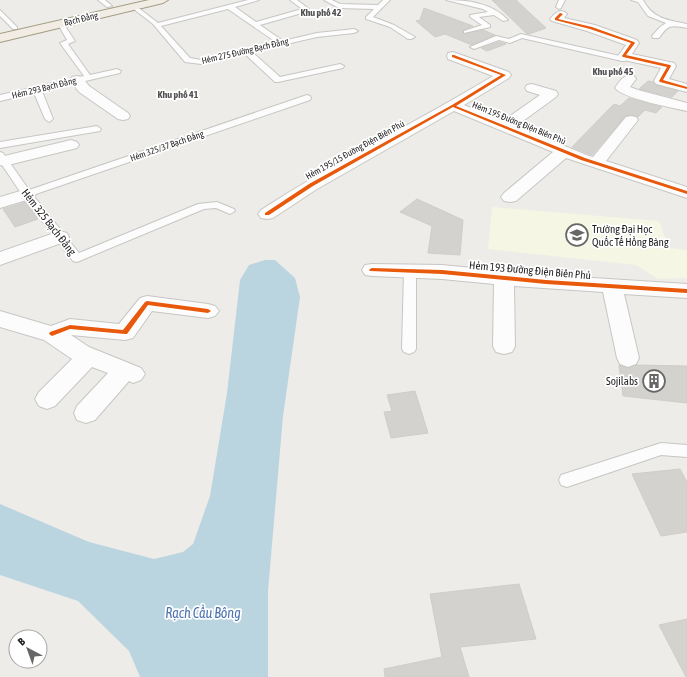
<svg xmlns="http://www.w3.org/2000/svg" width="687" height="677" viewBox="0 0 687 677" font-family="'Asap Condensed',sans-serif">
	<rect width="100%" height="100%" fill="#edece8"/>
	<!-- education -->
	<path fill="#f5f6e3" d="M492,207L659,221L669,248L687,250V278L658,279L636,265L488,249Z"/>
	<!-- water -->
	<path fill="#bbd5e0" d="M265,260H275L295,278L300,297L283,416L268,591V677H140L129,651L78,601L0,575V504L89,542L154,559L183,552L193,544L210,496L227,393L240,280L249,265Z"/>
	<!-- building -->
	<g fill="#d4d2ce" stroke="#d0cdc9">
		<path d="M492,0H516L546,28L529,34H527Z"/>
		<path d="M424,8L473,26L463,30V34L483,30L495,35L472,45L445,34L435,37L416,21L420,20Z"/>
		<path d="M499,42L506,44L487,51L481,48Z"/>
		<path d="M648,81L653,82L656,85L678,91L672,97L639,89Z"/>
		<path d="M629,98L662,107L656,113L645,110L638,117L631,115L625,116L592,155L572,147L614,104L620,106Z"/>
		<path d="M417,199L463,220L460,255L428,253L432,226L400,212Z"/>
		<path d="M26,202L38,219L15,227L3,209Z"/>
		<path d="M619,365L627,368L636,365L687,366V403L623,396Z"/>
		<path d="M415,391L428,433L391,438L384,412L392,411L387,395Z"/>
		<path d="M680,469L687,482V532L661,536L632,474Z"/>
		<path d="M519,584L536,639L460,647L469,677H385L384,669L442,657L430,594Z"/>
		<path d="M687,619V677H686L659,625Z"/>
	</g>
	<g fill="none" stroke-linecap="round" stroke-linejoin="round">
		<!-- lane casing -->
		<g stroke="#c6c6c4" stroke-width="2">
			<g id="lane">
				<path d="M98,0H105L112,6L107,7Z"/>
				<path d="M248,0H259L235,7L256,22L302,9L290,0H297L309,9V11L260,25L283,41L317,33L354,29L358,31L354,33L317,37L252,52L280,77L340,64L344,66L343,68L278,82H275L245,54L201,64L185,62L153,24L131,7L136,6L158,23ZM228,9L276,42L201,60L190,58L161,26Z"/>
				<path d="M324,0H332L340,4L378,5L383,0H390L373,17L394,25L415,37L411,39H408L390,27L366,19V17L374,9L339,8Z"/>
				<path d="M446,0C468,0 492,3 508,20L503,21L494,15L479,17L490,25V27L464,33V31L482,25L470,17V15L488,12L483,9Z"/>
				<path d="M559,0H565L561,8L559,9L556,7Z"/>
				<path d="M631,0H643C653,19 668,20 687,24V28C672,25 668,24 659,38H653L652,36L660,27L666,23L648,16L638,2Z"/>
				<path d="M0,10L17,27V29H13L0,16Z"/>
				<path d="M61,22L63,23L75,41L68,44L90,75L117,69L121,71L120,73L42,91L53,119L49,122L45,119L34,93L0,101V95L84,76L60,43L67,40L58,24Z"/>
				<path d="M521,34L620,56L624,54L628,56L625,61H622L522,38L510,43L499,40L474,49L470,47L496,36L509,39Z"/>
				<path d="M307,95L310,96L311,98L310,100L33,195L79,253L198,204L217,202L234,209L235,211L230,214L216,208L204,209L77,262L73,261L23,196L0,162V152L3,153L29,190Z"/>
				<path d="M97,126L101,129L100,131L0,148V142Z"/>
				<path d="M410,267L414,268L416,271V349L414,352L409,354L404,352L402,349L404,271L406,268Z"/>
				<path d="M661,443L687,445V457L661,455L567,487L561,485L559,480L561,475Z"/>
			</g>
		</g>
		<!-- street casing -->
		<g stroke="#c6c6c4" stroke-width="2">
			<g id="street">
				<path d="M561,11L565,12L567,14L564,18L595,25L637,40L639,43L632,54L674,63L676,66L669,79L687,84V92L656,84L654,81L661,68L619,59L618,56L626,45L587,31L552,21L550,19C553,15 556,12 561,11Z"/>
				<path d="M453,52L509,72L511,75L509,78L464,105L503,121L540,95L527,91L525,88L527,85L532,84L556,91L558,94L556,97L516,126L589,156L593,157L626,117L631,116L636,117L638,120L606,161L687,187V198L566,158L516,201L510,202L504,201L501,197L504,193L553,152L454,111L317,189L273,218L267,219L261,218L258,214L261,210C336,161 417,122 493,76L448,59L447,56L448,53Z"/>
				<path d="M629,75L634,76L636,79L630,87L638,90L687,103V111C673,108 622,98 615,88C619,82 622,77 629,75Z"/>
				<path d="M77,76L82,77L89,86L128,113L130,116L128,119L123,120L118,119L79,92L70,80L72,77Z"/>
				<path d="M71,140L77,142L79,145L77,148L4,166L0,165V157Z"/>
				<path d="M27,189L33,190L36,194L33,198L0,208V197Z"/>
				<path d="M60,231L67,233L69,237L67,241L0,265V252Z"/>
				<path d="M372,264L442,265L546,275L687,284V298L624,294L639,358L636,364L628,367L620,364L617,358L603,292L514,286L515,346L512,352L504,354L496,352L493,346L494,284L442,279L372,276L365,275L362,270L365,265Z"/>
				<path d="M147,296L208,304L215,306L219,311L215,316L208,318L152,311L133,338L125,340L71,335L89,347L141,368L145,374L141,380L133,383L129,381L95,420L86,423L77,420L74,413L77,406L108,373L92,367L55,406L47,409L39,406L35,399L39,392L72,359L44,340L0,327V311L51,326L70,319L119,324L140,298Z"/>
			</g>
		</g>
		<!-- primary casing -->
		<g stroke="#a49c84" stroke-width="2">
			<path id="primary" d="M149,0H168L163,3L0,42V34Z"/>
		</g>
		<!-- lane -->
		<use href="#lane" fill="#fcfcfc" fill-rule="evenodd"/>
		<!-- street -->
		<use href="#street" fill="#fcfcfc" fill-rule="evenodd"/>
		<!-- primary -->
		<use href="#primary" fill="#f1ede5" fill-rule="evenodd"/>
		<!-- cycleway casing -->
		<g stroke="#fff" stroke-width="2">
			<g id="cycleway">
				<path d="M560,13L563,14L558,19L592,27L634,42L635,43L626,55L670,65L671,66L663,80L687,87V89L660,82L659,81L667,67L623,57L622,56L631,43L590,29L555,20V18Z"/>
				<path d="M452,55H454L506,75L456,106L585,158L687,191V194L581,160L453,107L313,186L269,215H265V213L309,184L452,105L501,75L452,57Z"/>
				<path d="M372,268L442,270L546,280L687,289V293L546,284L442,274L370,271L369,270L370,269Z"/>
				<path d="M147,301L208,309L211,311L208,313L148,305L127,334H125L70,329L52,336L49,334L50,332L70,325L123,330L145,302Z"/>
			</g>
		</g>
		<!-- cycleway -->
		<use href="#cycleway" fill="#e8590c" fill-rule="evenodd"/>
	</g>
	<!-- icons -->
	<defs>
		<g id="university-ring" transform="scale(1.15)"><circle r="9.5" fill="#fff" stroke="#676765" stroke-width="1.5"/><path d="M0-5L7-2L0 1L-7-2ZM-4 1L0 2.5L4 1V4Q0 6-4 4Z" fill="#676765"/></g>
		<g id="building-ring" transform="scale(1.15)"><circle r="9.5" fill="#fff" stroke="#676765" stroke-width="1.5"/><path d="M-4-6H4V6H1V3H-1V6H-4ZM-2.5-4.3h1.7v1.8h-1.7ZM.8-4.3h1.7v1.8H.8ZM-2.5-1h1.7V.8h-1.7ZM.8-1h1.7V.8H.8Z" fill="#676765"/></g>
	</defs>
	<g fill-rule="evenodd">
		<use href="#university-ring" x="577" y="235"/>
		<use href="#building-ring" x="654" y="381"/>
	</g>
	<g text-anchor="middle" stroke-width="3.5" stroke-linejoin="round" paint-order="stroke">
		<!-- far-street labels -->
		<g font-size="9" fill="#1f1f1f" stroke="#fff">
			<text transform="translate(81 19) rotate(-13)" y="3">Bạch Đằng</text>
			<text transform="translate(245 51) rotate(-13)" y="3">Hẻm 275 Đường Bạch Đằng</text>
			<text transform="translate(44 88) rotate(-14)" y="3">Hẻm 293 Bạch Đằng</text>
			<text transform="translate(519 123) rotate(22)" y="3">Hẻm 195 Đường Điện Biên Phủ</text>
			<text transform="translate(167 146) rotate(-19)" y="3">Hẻm 325/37 Bạch Đằng</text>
			<text transform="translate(355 150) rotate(-29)" y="3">Hẻm 195/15 Đường Điện Biên Phủ</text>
		</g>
		<!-- far-neighbourhood labels -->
		<g font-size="10" font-weight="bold" fill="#525252" stroke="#fff">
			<text x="321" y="16">Khu phố 42</text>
			<text x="613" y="75">Khu phố 45</text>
			<text x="178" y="98">Khu phố 41</text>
		</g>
		<!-- street labels -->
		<g font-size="11" fill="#1f1f1f" stroke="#fff">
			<text transform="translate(49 222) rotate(52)" y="4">Hẻm 325 Bạch Đằng</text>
			<text transform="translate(530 270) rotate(5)" y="4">Hẻm 193 Đường Điện Biên Phủ</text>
		</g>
		<!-- poi labels -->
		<g font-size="11" fill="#1f1f1f" stroke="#fff" text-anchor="start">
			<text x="592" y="233">Trường Đại Học<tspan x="592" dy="13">Quốc Tế Hồng Bàng</tspan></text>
			<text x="638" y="385" text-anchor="end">Sojilabs</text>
		</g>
		<!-- near-water labels -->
		<g font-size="14" font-style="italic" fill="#4b73af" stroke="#fff">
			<text x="203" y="618">Rạch Cầu Bông</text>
		</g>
	</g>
	<!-- north arrow -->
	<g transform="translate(28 649) rotate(319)"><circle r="19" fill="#ffffff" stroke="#a5a5a5"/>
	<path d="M0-3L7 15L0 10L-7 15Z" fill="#676765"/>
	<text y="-6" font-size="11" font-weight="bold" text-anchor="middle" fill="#1f1f1f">B</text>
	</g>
</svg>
